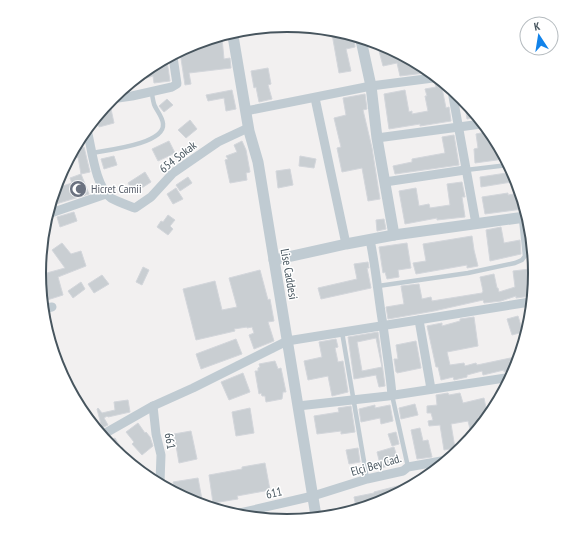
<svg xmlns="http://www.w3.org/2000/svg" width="575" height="547" viewBox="0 0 575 547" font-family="'PT Sans Narrow',sans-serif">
	<rect width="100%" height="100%" fill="#f2f0f0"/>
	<!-- building -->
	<g fill="#c9ced2" stroke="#d3d6db" fill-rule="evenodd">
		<path d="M332,34L354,38L355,47L346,49L351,71L339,73Z"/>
		<path d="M222,38L224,59L230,58L231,68L189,73L191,84L185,85L180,52L193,44Z"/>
		<path d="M385,45L403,58L425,73L400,76L397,63L383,66L378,47Z"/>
		<path d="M167,61L170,81L154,83L153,76L143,79L142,78Z"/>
		<path d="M268,68L271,84L268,85L272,99L259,102L256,87L254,88L251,71Z"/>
		<path d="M441,83L446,108L449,107L451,121L420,126V124L389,129L384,94L405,90L409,112L412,111V114L428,111L425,96H427L425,89L436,87L435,84Z"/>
		<path d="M232,90L236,109L226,111L224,98L208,101L206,95Z"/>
		<path d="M365,94L367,109L363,110L372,148L380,199L368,201L362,168L342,172L337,148L341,147L334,118L346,115L343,98Z"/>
		<path d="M167,99L173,105L164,112L159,106Z"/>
		<path d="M464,99L476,117L467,119Z"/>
		<path d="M111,109L114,123L99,127L97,120L103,111Z"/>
		<path d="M190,120L197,129L186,138L178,130Z"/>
		<path d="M486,132L504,159L475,163L474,149L478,148L476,134Z"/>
		<path d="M454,135L459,165L395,174L393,166L412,162V159L445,153L442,137Z"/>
		<path d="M169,141L175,153L158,161L152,149Z"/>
		<path d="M242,141L246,150L250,172L246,173L247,180L230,183L225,160L228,159L226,156L237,152L234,145Z"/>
		<path d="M84,147L90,172L81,174L78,157L69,161L76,151Z"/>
		<path d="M114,156L117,165L104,169L101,159Z"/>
		<path d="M300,156L316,159L314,168L299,166Z"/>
		<path d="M290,169L293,185L278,188L276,171Z"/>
		<path d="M145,172L151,182L134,193L128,183Z"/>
		<path d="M513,172L518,181L481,187L480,177Z"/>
		<path d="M81,174L89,194L56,204L54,198L56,188L72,183L70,178Z"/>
		<path d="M188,177L192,183L180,191L176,185Z"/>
		<path d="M462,182L465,197H462L465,217L437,220V218L405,224L399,191L416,188L419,206L429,204L430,208L450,205L447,184Z"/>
		<path d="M176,188L183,199L173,204L167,194Z"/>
		<path d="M508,193V195L520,193L523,209L485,214L482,197Z"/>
		<path d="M74,212L77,221L60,227L57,217Z"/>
		<path d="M168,215L175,220L170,226L173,229L168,235L157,227L161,221L163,222Z"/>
		<path d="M384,219L386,229L377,231L376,220Z"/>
		<path d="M501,227L504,243L520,240L521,254L490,261L486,230Z"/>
		<path d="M472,236L474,250L478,266L467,268V265L416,274L413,263L426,261L423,244Z"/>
		<path d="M62,243L71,254L81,251L86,266L58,277L63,295L44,301L42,288L46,287L43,274L65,268L52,250Z"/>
		<path d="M407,243L411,268L398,270L399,277L387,279L385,272L383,273L379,247Z"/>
		<path d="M368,262L369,268H367L371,288L321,299L318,288L357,279L354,264Z"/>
		<path d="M143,267L149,270L142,285L136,282Z"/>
		<path d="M530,269L532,292L531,296L516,298V296L501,301L484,303L483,300L434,311L388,319L386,307L404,304L401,286L419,284L422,299L431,297L432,301L482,293L483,291L480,277L494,274L497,288H498L499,292L515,287L513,271Z"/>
		<path d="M260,270L268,300L270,299L274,321L268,322L274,341L254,349L249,335L254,333L252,327L247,328V327L234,329L235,331L196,340L183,289L215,281L222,310L237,307L229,278Z"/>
		<path d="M102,275L109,284L94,293L88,284Z"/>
		<path d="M81,282L85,289L73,298L68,291Z"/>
		<path d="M518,316L523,332L512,335L507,319Z"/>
		<path d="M474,317L478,346L447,352L450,365L464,363L465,366L476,363L477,365L520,356L517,369L512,371L504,372V370L483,375L482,371L467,375V377L454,380L453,377L441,380L438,367H436L427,326L442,323V326L460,321V319Z"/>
		<path d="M378,332L385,386L379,387L376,375L354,379L348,337ZM376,338L382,367L362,371L357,342Z"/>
		<path d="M236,339L242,354L201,369L196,354Z"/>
		<path d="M336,339L338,347L335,348L338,362L343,361L348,392L332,396L328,376L308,380L304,361L322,357L319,342Z"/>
		<path d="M416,341L421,368L397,373V372H396L394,359H398L396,345Z"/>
		<path d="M275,361L278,369L281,368L286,392H283L282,399L266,402L265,396H262L261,393L259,394L255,371H258V368L260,367L259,364Z"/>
		<path d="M243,373L250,392L229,400L221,382Z"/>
		<path d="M448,393L449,395L460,393L463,403L484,398L487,413L486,416L478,417L479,425L472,437L468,421L451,424L455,448L444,450L440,425L429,426L428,421L433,420L431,413H427V406L437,405L436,395Z"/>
		<path d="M128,400L130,412L108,417L107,416L104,418L108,425L102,428L97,409L98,408L102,413L115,410L114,402Z"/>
		<path d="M415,404L418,415L401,419L399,408Z"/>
		<path d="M375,405V408L390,405L393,421L381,424L380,418L361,422L359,409Z"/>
		<path d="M351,406L355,432L341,434V431L317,434L314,416L339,412L338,408Z"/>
		<path d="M250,408L254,433L236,436L232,412Z"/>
		<path d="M138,423L145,433L146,432L150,437L153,446L142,455L132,444L134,442L126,432Z"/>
		<path d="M420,428L423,441L428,440L432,457L417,459L411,430Z"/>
		<path d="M191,431L197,459L179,463L174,434Z"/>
		<path d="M396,432L399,444L392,446L388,434Z"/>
		<path d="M115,438L121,448L122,447L130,461L112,449L107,442Z"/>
		<path d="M394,447L399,463L381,468L377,452Z"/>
		<path d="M358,448L360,462L349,464L346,450Z"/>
		<path d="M265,463L270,490L237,496L238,499L213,503L209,475L242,469V467Z"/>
		<path d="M198,478L203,505L192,503L175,491L173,482Z"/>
		<path d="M413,482V483L382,503L359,508V506L356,507L354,497L374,493V492Z"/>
	</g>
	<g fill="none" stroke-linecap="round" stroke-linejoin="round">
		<!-- service -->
		<g stroke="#c0cbd2" stroke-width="4.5">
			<path d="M92,153C107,150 165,144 163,124C163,117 156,110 154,104C153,100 152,96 152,92"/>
			<path d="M466,170L508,165"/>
			<path d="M378,286L468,273L515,263L522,260L525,256L521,218"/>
			<path d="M342,332L367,479"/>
			<path d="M392,395L408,467"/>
		</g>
		<!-- minor -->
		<g stroke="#c0cbd2" stroke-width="9">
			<path d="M452,91L476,224"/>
			<path d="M315,98L346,244"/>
			<path d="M111,99L132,96L172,87L177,84L173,57"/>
			<path d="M246,111L371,86L433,78"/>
			<path d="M88,134C92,151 96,188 111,198C118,202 127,205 135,208L151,197L173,173L218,142L248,128"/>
			<path d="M377,138L481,124"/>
			<path d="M385,182L465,170"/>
			<path d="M51,213L106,194"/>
			<path d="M370,240C376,268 378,296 383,325C386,349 390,371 392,395"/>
			<path d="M46,308L52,307"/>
			<path d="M419,320L431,389"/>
			<path d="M153,406L156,434L161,455L160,482"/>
			<path d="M298,406L388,396L512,377"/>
			<path d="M102,435L153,406L193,388L287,341L530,302"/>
			<path d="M240,513L313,496L367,479L403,471L408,467L447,460"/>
		</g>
		<!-- tertiary -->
		<g stroke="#c0cbd2" stroke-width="11">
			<path d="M233,36L249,131L258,162L316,516"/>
			<path d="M361,40L371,86L377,138L394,235"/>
			<path d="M274,260L346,244L394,235L525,217"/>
		</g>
	</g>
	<!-- icons -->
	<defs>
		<g id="mosque-disc" transform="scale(0.9)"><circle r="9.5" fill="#6b7280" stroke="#fff"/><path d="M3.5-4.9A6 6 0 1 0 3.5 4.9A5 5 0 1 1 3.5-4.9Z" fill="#fff"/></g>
	</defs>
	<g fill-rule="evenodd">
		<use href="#mosque-disc" x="78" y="189"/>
	</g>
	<g text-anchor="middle" stroke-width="3" stroke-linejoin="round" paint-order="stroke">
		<!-- street labels -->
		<g font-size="12" fill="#47555e" stroke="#fff">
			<text transform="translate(178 157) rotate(-38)" y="4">654 Sokak</text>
			<text transform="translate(289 274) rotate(80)" y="4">Lise Caddesi</text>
			<text transform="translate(170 441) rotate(79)" y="4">661</text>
			<text transform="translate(376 465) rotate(-16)" y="4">Elçi Bey Cad.</text>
			<text transform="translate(274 493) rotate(-13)" y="4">611</text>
		</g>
		<!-- worship labels -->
		<g font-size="12" fill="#5b616d" stroke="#fff" text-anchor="start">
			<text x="91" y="193">Hicret Camii</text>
		</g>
	</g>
	<!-- crop -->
	<path d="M0 0H575V547H0ZM46 273a241 241 0 1 1 482 0a241 241 0 1 1-482 0Z" fill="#fff" fill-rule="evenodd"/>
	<path fill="none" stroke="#47555e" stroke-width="2" d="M46 273a241 241 0 1 1 482 0a241 241 0 1 1-482 0Z"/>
	<!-- north arrow -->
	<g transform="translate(539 36) rotate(348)"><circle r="19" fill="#ffffff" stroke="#b5bbbf"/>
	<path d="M0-3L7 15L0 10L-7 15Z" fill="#1283ea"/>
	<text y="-6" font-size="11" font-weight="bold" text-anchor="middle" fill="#47555e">K</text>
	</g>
</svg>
